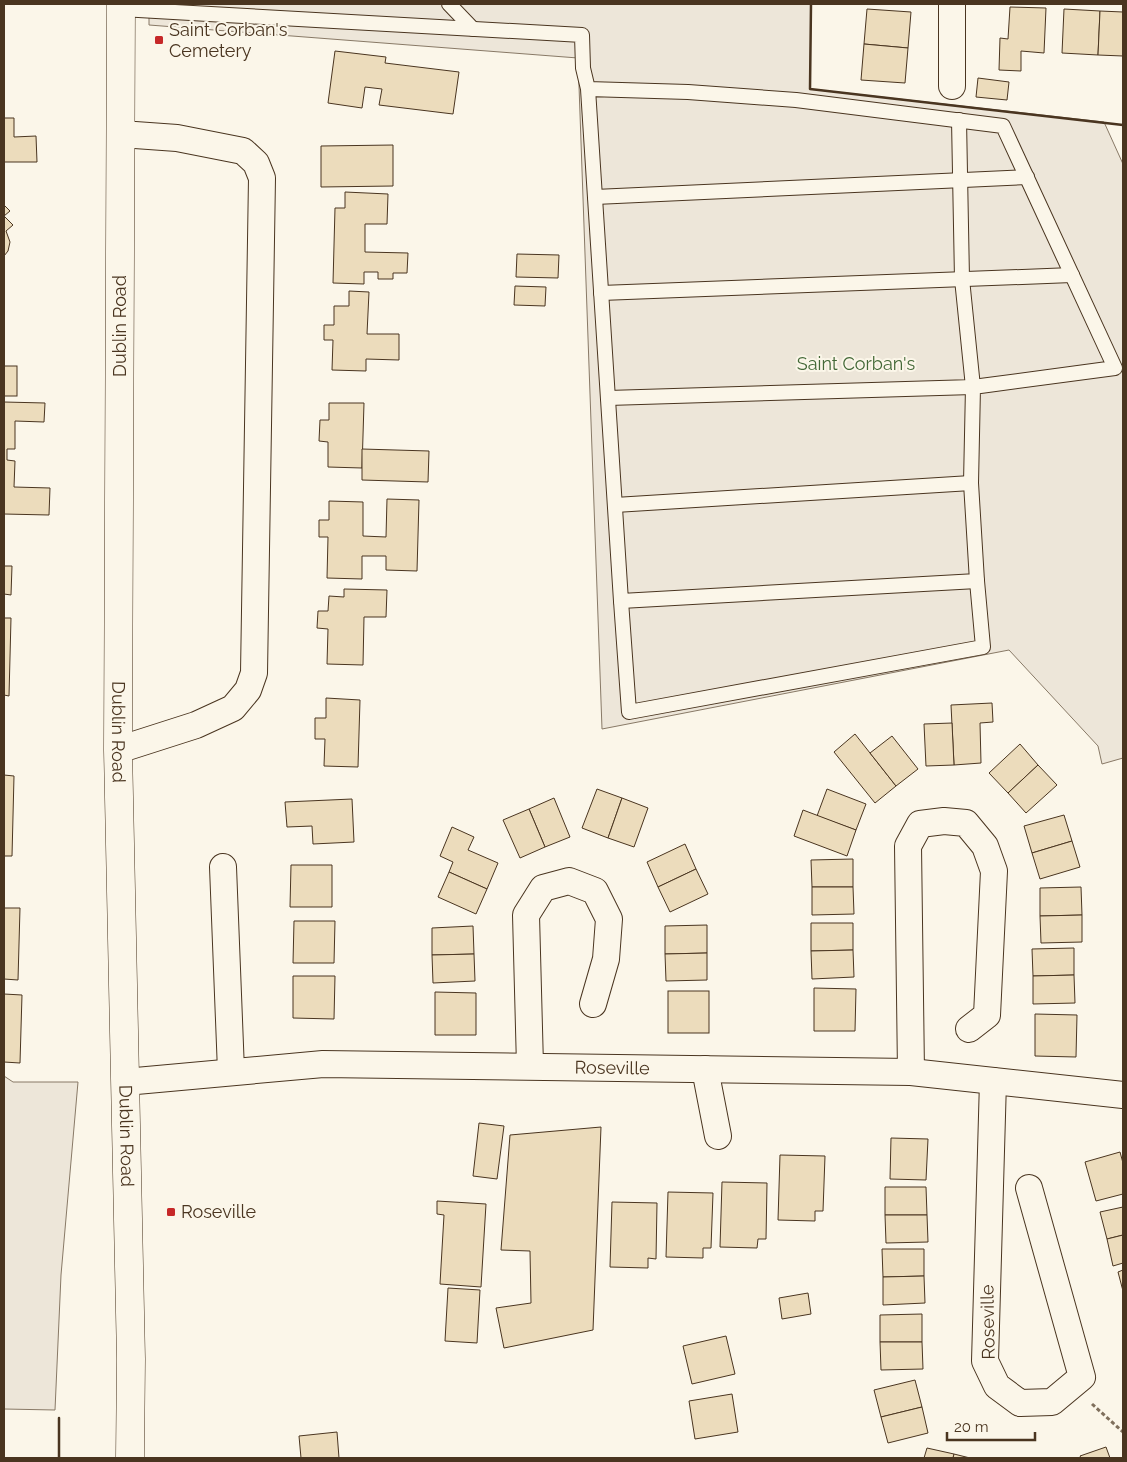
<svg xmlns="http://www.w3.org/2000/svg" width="1127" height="1462" viewBox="0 0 1127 1462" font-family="Raleway,sans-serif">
	<rect width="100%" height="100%" fill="#fbf6e9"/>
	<!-- green -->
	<g fill="#ede6d9" stroke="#887966">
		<path d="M149,4H811L810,89L1104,122L1123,164V758L1102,764L1098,746L1009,650L602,729L578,58L149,25Z"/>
		<path d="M4,1076L13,1082H78L61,1275L55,1410L4,1409Z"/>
	</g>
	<!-- building -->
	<g fill="#ecdcbc" stroke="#4a3520">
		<path d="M1010,7L1046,8L1044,53L1021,51V71L999,70L1000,38L1008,39Z"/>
		<path d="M867,9L911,12L908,48L864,44Z"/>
		<path d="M1064,9L1100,11L1098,55L1062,53Z"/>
		<path d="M1100,11L1123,12V56L1098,55Z"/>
		<path d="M864,44L908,48L905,83L861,80Z"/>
		<path d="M335,51L386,57L385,63L459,72L453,114L379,105L382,89L365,87L362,108L328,103Z"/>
		<path d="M978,78L1009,82L1007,100L976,97Z"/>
		<path d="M4,118H14V137L36,136L37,162H4Z"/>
		<path d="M393,145V186L321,187V146Z"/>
		<path d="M345,192L388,194L387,224H365V252L408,253L407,273H393V279H378V272H364V284L333,283L335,208H345Z"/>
		<path d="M4,205L10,211L4,216L13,225L6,231L10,242L8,251L4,256Z"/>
		<path d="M517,254L559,255L558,278L516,277Z"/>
		<path d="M515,286L546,287L545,306L514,305Z"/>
		<path d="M349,291L369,292L367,334H399V360L366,359V371L332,370L333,340H324V325H334V306H349Z"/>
		<rect x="4" y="366" width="13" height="30"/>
		<path d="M4,402L45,403L44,422L15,421V449H7V460L15,461L14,487L50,488L49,515L4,514Z"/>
		<path d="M329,403H364L362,468L328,467V442L319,441L320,420H329Z"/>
		<path d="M362,449L429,451L428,482L362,480Z"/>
		<path d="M387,499L419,500L417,571L386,570V556H362V579L327,578L328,537H319V520H329V501L363,502V536L386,537Z"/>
		<path d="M4,566H12L11,595L4,594Z"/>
		<path d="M344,589L387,590L386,617H364L363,665L327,664L328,629L317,628L318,611H328L329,596L344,597Z"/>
		<path d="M4,618H11L9,696L4,695Z"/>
		<path d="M326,698L360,700L358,767L324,766L325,739H315V718H326Z"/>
		<path d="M992,703L993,722L980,723L981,763L954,765L951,705Z"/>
		<path d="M952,723L954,765L926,766L924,724Z"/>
		<path d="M855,734L896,786L875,803L834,752Z"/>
		<path d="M892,736L918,769L896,786L870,753Z"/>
		<path d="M1020,744L1038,765L1008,793L989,773Z"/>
		<path d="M1038,765L1057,785L1026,813L1008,793Z"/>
		<path d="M4,775L14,776L12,856H4Z"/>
		<path d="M597,789L622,798L608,838L582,828Z"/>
		<path d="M827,789L866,804L856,830L817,816Z"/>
		<path d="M554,798L570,837L545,847L529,809Z"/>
		<path d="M622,798L648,808L634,847L608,838Z"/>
		<path d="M352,799L354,842L313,844L312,826L287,827L285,802Z"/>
		<path d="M529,809L545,847L520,858L503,820Z"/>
		<path d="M803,810L856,830L847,856L794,836Z"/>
		<path d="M1064,815L1072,841L1032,853L1024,826Z"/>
		<path d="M452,827L474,837L468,850L498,863L487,889L449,872L453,862L440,856Z"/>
		<path d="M1072,841L1080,867L1040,879L1032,853Z"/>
		<path d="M685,844L696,869L658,887L647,862Z"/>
		<path d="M853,859V887H812L811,860Z"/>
		<path d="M291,865H332V907H290Z"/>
		<path d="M696,869L708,894L670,912L658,887Z"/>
		<path d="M449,872L487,889L476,914L438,897Z"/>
		<path d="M812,887H853L854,914L812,915Z"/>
		<path d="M1081,887L1082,915L1040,916V888Z"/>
		<path d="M4,908H20L18,980L4,979Z"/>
		<path d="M1082,915V942L1041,943L1040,916Z"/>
		<path d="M294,921H335L334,963H293Z"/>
		<path d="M811,923H853V950L811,951Z"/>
		<path d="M707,925V953L665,954V926Z"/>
		<path d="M473,926L474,954L432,955V928Z"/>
		<path d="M1074,948V975L1033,976L1032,949Z"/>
		<path d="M853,950L854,977L812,979L811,951Z"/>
		<path d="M707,953V980L666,981L665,954Z"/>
		<path d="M474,954L475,981L433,983L432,955Z"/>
		<path d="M1074,975L1075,1003L1033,1004V976Z"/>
		<path d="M293,976H335L334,1019L293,1018Z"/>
		<path d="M814,988L856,989L855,1031H814Z"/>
		<rect x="668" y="991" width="41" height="42"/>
		<path d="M435,992L476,993V1035H435Z"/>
		<path d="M4,994L22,995L20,1063L4,1062Z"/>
		<path d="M1035,1014L1077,1015L1076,1057L1035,1056Z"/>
		<path d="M479,1123L504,1126L497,1179L473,1176Z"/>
		<path d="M601,1127L593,1330L504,1348L496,1308L531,1303L530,1251L501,1250L510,1135Z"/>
		<path d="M891,1138L928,1139L926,1180L890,1179Z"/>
		<path d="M1120,1152L1123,1163V1194L1096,1201L1085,1162Z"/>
		<path d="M780,1155L825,1156L823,1211H815V1221L778,1220Z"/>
		<path d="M722,1182L767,1183L766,1239H758L757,1248L720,1247Z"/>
		<path d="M885,1187H926L927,1215H885Z"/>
		<path d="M668,1192L713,1193L711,1248H703V1258L666,1257Z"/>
		<path d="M437,1201L486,1204L481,1287L440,1284L444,1215L437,1214Z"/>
		<path d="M612,1202L657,1203L656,1259L648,1258V1268L610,1267Z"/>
		<path d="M1123,1207V1235L1107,1239L1100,1212Z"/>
		<path d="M885,1215H927L928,1242L886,1243Z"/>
		<path d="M1123,1235V1263L1113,1266L1107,1239Z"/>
		<path d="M882,1249H924V1276L883,1277Z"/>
		<path d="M1123,1270V1291L1118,1272Z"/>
		<path d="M924,1276L925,1303L883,1305V1277Z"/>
		<path d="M448,1288L480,1290L477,1343L445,1341Z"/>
		<path d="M808,1293L811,1314L782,1319L779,1298Z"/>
		<path d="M922,1314V1342H880V1315Z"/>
		<path d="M726,1336L735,1374L692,1384L683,1346Z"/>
		<path d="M880,1342H922L923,1369L881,1370Z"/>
		<path d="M915,1380L922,1407L881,1417L874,1390Z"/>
		<path d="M732,1394L738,1432L695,1439L689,1401Z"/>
		<path d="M922,1407L928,1433L888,1443L881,1417Z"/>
		<path d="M337,1432L339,1458H301L299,1436Z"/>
		<path d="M1106,1447L1110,1458H1081L1080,1456Z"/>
		<path d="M927,1448L954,1454L953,1458H924Z"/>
		<path d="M954,1454L970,1458H953Z"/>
	</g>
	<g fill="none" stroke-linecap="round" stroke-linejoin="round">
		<!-- lane casing -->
		<g stroke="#4a3520" stroke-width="16">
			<g id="lane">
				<path d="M449,4L473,29"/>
				<path d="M121,9L582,35L583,68L588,89L688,92L796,100L1003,126L1115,368L973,387L971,483L977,581L621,601L588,89"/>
				<path d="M595,197L1027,177"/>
				<path d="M601,293L1072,275"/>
				<path d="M608,398L973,387L962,279L959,120"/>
				<path d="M615,505L971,483"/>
				<path d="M621,601L629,712L983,647L977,581"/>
			</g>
		</g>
		<!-- street casing -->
		<g stroke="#4a3520" stroke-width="28">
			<g id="street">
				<path d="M952,4V86"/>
				<path d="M118,750L196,725L233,708L248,690L254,673L262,178L256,163L243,151L177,138L121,134"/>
				<path d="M223,867L231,1071"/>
				<path d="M530,1066L526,915L543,888L569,881L595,891L609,919L606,959L593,1004"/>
				<path d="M705,1069L718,1136"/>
				<path d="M911,1072L908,846L920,824L944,821L966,823L985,846L994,871L987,1015L969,1029"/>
				<path d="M993,1081L985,1361L997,1386L1020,1403L1052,1402L1082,1377L1029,1188"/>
				<path id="s1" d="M125,1082L323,1064L911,1072L1123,1095"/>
			</g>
		</g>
		<!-- secondary casing -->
		<g stroke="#4a3520" stroke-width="29">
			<g id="secondary">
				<path id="s2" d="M121,4L118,750L131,1359L130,1458"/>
			</g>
		</g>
		<!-- path -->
		<path stroke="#7f6f5c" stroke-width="3" stroke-dasharray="4 2.5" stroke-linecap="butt" d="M1092,1404L1123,1432"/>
		<!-- lane -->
		<use href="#lane" stroke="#fbf6e9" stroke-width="14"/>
		<!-- street -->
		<use href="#street" stroke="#fbf6e9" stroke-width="26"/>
		<!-- secondary -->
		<use href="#secondary" stroke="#fbf6e9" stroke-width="28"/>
		<!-- wall -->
		<g stroke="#4a3520" stroke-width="2.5">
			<path d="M811,4L810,89L1123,125"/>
			<path d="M59,1458V1418"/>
		</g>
	</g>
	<!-- markers -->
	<g fill="#c62828" stroke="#fbf6e9" stroke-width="2">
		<rect x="154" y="35" width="10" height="10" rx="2.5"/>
		<rect x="166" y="1207" width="10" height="10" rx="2.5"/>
	</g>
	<g text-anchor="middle" stroke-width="4" stroke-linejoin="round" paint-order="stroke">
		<!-- poi labels -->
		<g font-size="18" fill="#4a3520" stroke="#fbf6e9" text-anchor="start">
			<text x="169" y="36">Saint Corban's<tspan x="169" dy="21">Cemetery</tspan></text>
			<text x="181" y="1218">Roseville</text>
		</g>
		<!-- street labels -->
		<g font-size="18" fill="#4a3520" stroke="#fbf6e9">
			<text transform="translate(120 326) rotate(-90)" y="6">Dublin Road</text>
			<text dy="6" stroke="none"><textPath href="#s2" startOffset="728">Dublin Road</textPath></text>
			<text dy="6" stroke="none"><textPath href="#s1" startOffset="488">Roseville</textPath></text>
			<text dy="6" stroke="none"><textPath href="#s2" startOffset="1132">Dublin Road</textPath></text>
			<text transform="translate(988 1322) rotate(-91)" y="6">Roseville</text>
		</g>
		<!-- park labels -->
		<g font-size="18" fill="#436837" stroke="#fbf6e9">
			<text x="856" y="370">Saint Corban's</text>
		</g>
	</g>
	<!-- border -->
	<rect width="1127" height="1462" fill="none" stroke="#4a3520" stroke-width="10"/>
	<!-- scale -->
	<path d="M947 1432v8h88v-8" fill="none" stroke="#4a3520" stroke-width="2.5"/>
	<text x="954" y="1432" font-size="15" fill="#4a3520" stroke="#fbf6e9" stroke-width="4" paint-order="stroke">20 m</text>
</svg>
